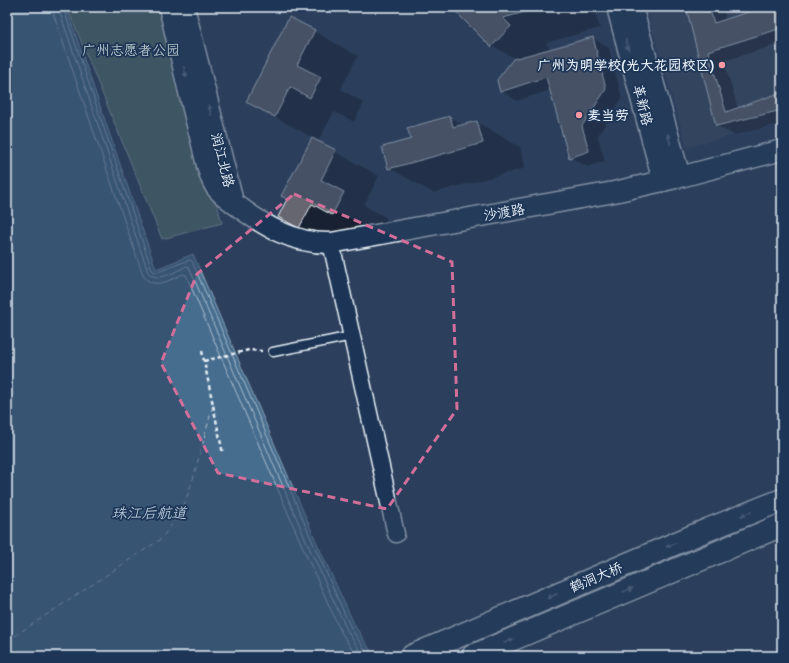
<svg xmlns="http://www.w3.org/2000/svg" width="789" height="663" viewBox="0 0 789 663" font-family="Delius,'LXGW WenKai TC',sans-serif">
	<rect width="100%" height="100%" fill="#2c3f5c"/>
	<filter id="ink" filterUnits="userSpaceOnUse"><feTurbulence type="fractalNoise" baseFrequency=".025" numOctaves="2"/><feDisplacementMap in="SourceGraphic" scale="8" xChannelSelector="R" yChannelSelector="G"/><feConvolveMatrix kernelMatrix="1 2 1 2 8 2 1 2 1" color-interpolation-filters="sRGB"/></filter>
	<g filter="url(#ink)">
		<!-- built -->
		<path fill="#3d4b62" d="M646,7H782V122L687,147Z"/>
		<!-- green -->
		<path fill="#566f6c" stroke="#9fb0b2" d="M67,7H164L222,223L162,239Z"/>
		<!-- water -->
		<path fill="#466d8e" stroke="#87a2b8" d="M7,7H66L156,269L193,254L316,541L355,626L374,656H7Z"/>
		<!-- shadow -->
		<g fill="#0007">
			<path d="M273,7H289L286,14Z"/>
			<path d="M454,7H592L594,8L600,28L546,43L552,50L593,38L609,48L622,98L598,136L605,161L587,167L570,157L551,90L517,101L501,91L516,59L492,46Z"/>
			<path d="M687,7H722L726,20L767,7H782V43L724,61L738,109L782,93V123L734,135L717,126Z"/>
			<path d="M314,31L358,56L341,89L364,103L354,122L334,112L318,142L379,176L364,205L387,218L376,239L356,228L343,252L279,216L288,199L282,196L313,138L247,102Z"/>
			<path d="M450,117L464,125L477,122L520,147L526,168L433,193L389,168L412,140Z"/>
		</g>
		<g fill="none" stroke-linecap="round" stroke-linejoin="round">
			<!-- shore -->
			<g stroke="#a7bcce" stroke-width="1">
				<path d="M52,7L53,13L143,275C153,291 170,280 183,274L186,275L303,548L341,632L356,656"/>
				<path d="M58,7L148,272C157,284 176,271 187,266L189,267L308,545L347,630L363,656"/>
				<path d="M63,7L152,270L155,272H158L189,260L192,261L313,543L351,628L369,656"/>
			</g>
			<!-- ferry -->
			<path stroke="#afc3d3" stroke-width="1" stroke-dasharray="5 4" stroke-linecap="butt" d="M7,641L161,539L182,511L193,479L213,405"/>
		</g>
		<!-- building -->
		<g fill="#666670" stroke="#e8f1f8">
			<path d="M453,7H543L503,18L511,26L491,47L452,8Z"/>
			<path d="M686,7H709L714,23L764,7H782V28L708,51L726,112L782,92V110L716,126Z"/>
			<path d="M289,17L315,30L297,65L321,77L310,98L290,87L275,117L246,102Z"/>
			<path d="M593,37L606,89L582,126L589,151L569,158L546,77L500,92L497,80L513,59Z"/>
			<path d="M450,116L453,127L477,121L483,143L388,169L382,147L411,139L407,128Z"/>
			<path d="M312,138L336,150L321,180L344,192L332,215L312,204L299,228L278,217L287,199L281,196Z"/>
		</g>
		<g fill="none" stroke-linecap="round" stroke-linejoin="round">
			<!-- service casing -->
			<g stroke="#e8f1f8" stroke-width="11">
				<path id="service" d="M273,352L352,336"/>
			</g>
			<!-- minor casing -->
			<g stroke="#e8f1f8" stroke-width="19">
				<path id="minor" d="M331,243L396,534"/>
			</g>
			<!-- tertiary casing -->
			<g stroke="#e8f1f8" stroke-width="23">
				<g id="tertiary">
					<path d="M169,7C180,51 189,96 201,140C205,155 207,173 215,186C220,194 228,198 235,204C264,226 294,244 331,243L614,192L680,177L782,150"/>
					<path d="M184,7L233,202"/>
					<path d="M617,7L663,181"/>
					<path d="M632,7L680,177"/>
				</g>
			</g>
			<!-- primary casing -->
			<g stroke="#e8f1f8" stroke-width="25">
				<g id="primary">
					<path d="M412,656L707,530L782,500"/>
					<path d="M473,656L782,525"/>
				</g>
			</g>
			<!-- path -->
			<g stroke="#e8f1f8" stroke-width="2.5" stroke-dasharray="4 3" stroke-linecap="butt">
				<path d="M132,7L133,8L140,7"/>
				<path d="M202,351L223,454"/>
				<path d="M204,361L249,350L262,351"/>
			</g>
			<!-- service -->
			<use href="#service" stroke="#1d3557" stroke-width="8"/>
			<!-- minor -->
			<use href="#minor" stroke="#1d3557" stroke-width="16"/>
			<!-- tertiary -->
			<use href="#tertiary" stroke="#1d3557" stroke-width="20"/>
			<!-- primary -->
			<use href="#primary" stroke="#1d3557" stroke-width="22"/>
		</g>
		<!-- one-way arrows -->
		<defs><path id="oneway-solid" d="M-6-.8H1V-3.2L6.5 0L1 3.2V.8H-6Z"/></defs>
		<g fill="#64778f">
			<use href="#oneway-solid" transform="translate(627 45) rotate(75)"/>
			<use href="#oneway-solid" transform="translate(185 72) rotate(76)"/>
			<use href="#oneway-solid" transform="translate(210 110) rotate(-104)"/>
			<use href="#oneway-solid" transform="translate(669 139) rotate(-106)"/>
			<use href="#oneway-solid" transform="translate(746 514) rotate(158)"/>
			<use href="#oneway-solid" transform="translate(671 545) rotate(157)"/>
			<use href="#oneway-solid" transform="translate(628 590) rotate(-23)"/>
			<use href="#oneway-solid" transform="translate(552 596) rotate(157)"/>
			<use href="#oneway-solid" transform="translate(509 641) rotate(-23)"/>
		</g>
	</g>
	<!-- marked area -->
	<path d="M0 0H789V663H0ZM294,194L452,262L457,409L387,509L218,473L161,363L197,274Z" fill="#2c3f5c" fill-opacity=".55" fill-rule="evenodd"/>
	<path fill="none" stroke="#d16f9a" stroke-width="3" stroke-dasharray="8 5" stroke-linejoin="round" d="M294,194L452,262L457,409L387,509L218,473L161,363L197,274Z"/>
	<!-- markers -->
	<g fill="#ff9aa2" stroke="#1d3557" stroke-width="1.5">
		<circle cx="722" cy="65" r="4"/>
		<circle cx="579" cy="115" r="4"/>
	</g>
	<g text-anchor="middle" stroke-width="3.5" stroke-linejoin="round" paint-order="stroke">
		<!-- park labels -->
		<g font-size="14" fill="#b5c4c7" stroke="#1d3557">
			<text x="131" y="55">广州志愿者公园</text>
		</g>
		<!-- poi labels -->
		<g font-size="14" font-weight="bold" fill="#e8f1f8" stroke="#1d3557" text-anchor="end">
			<text x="714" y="70">广州为明学校(光大花园校区)</text>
			<text x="587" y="120" text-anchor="start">麦当劳</text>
		</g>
		<!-- street labels -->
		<g font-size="14" fill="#e8f1f8" stroke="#1d3557">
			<text transform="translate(643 105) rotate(76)" y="5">革新路</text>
			<text transform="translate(223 160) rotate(76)" y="5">润江北路</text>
			<text transform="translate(504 212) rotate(-10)" y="5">沙渡路</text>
			<text transform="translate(596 577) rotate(-23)" y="5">鹤洞大桥</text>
		</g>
		<!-- water labels -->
		<g font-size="15" font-style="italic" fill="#afc3d3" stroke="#1d3557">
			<text x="149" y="518">珠江后航道</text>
		</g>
	</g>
	<!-- margin -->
	<rect width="789" height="663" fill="none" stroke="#1d3557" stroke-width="24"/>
	<rect x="12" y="12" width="765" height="639" fill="none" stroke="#e8f1f8" stroke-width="1.5" filter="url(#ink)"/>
</svg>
